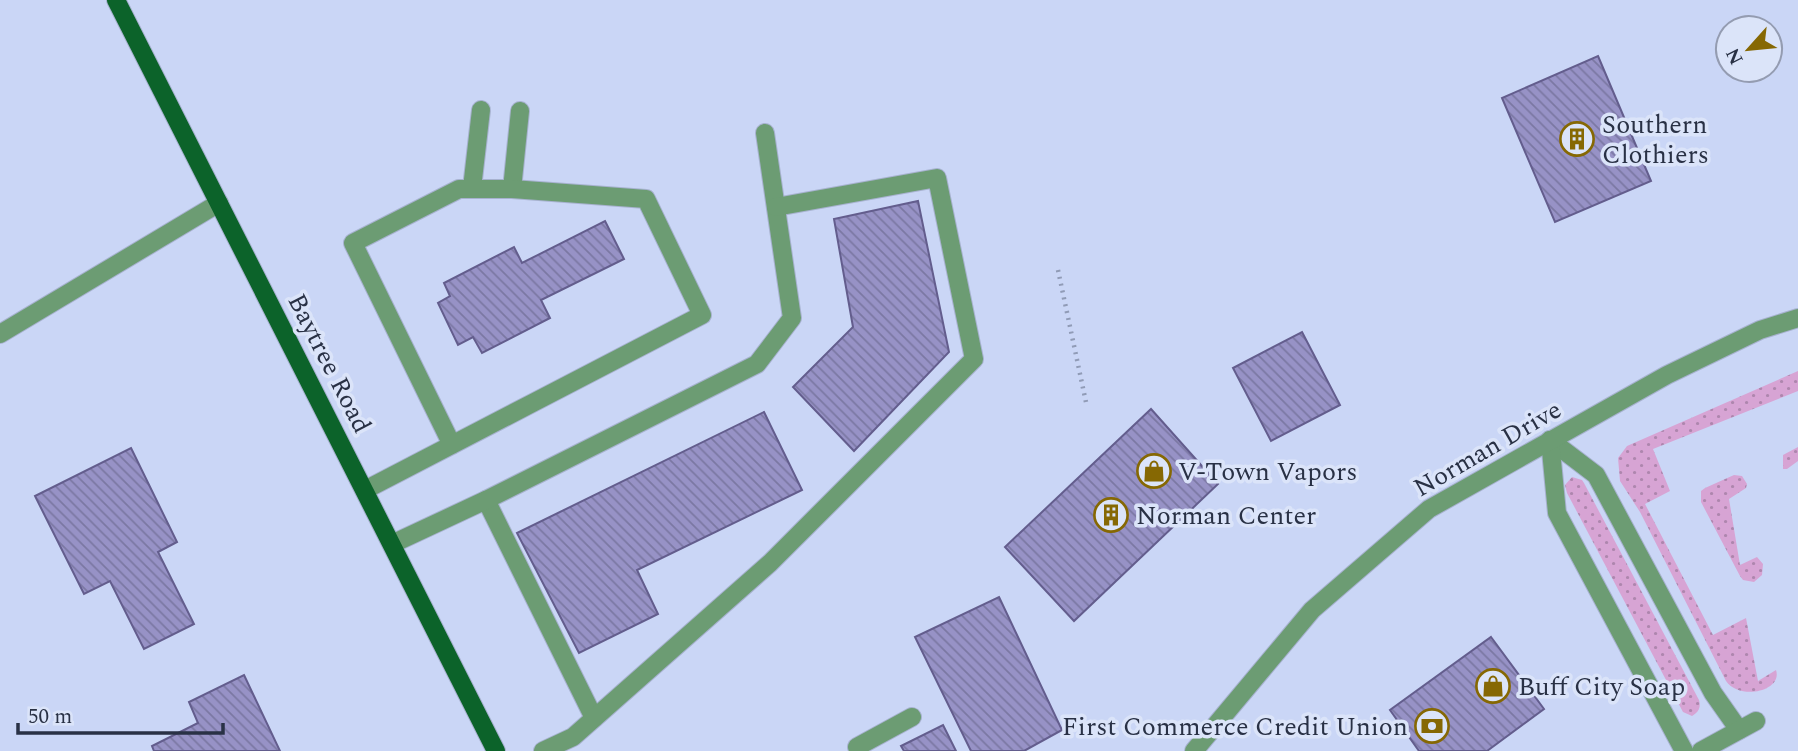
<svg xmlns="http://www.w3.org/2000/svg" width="1798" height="751" viewBox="0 0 1798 751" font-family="Spectral,serif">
	<defs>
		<pattern id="grass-dots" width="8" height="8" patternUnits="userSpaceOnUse" patternTransform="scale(1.75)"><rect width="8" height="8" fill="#d7a4d4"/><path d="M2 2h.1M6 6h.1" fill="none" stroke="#ae86ae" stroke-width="1.8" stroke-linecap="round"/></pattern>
		<pattern id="building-back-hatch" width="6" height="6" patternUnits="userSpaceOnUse" patternTransform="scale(1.75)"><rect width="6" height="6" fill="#9792c6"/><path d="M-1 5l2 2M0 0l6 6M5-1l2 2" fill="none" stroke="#7b78a3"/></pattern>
	</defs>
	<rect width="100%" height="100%" fill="#cad6f6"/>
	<!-- grass -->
	<g fill="url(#grass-dots)">
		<path d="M1798,371V391L1653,449L1670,491L1645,504L1713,635L1746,618L1758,681L1776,670C1783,691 1740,701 1726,681L1640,512L1620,481L1618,458L1627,446Z"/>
		<path d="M1798,447V461L1787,469H1783V455Z"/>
		<path d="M1734,475L1742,476L1747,484L1746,488L1729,499L1740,565L1757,557L1763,564L1762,575L1754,582L1743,580L1740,576L1701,502V491L1705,488Z"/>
		<path d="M1572,477L1582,480L1584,483L1699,700C1701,707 1699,712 1692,716L1683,712L1567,493L1565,485Z"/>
	</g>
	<!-- building -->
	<g fill="url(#building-back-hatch)" stroke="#635d8d" stroke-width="2">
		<path d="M1598,56L1651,181L1555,222L1502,98Z"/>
		<path d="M918,201L949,352L854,451L793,387L853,327L834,219Z"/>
		<path d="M605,221L624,259L541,300L550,318L482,353L473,337L458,345L438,303L450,296L444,283L514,247L522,263Z"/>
		<path d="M1302,332L1340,405L1271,441L1233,368Z"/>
		<path d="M1151,409L1218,484L1074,621L1005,547Z"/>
		<path d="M764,412L802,490L637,570L658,614L579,653L517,533Z"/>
		<path d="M131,448L177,542L158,552L194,624L144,649L110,581L84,594L35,496Z"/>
		<path d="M999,597L1062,730L1024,751H971L915,637Z"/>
		<path d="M1491,637L1544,709L1487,751H1419L1390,710Z"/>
		<path d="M244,675L280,751H154L152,746L198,723L189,702Z"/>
		<path d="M943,725L956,751H904L901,746Z"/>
	</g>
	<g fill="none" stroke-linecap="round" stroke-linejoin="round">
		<!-- minor casing -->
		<g stroke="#a7b2cf" stroke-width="20">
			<g id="minor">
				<path d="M472,188L481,110"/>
				<path d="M512,189L520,111"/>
				<path d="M0,334L219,203"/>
				<path d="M1550,440L1596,475L1713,693L1739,730"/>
				<path d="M1550,440L1557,513L1684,751"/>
				<path d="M365,490C477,432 590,373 702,315L646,199L512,189H459L353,243L452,445"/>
				<path d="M486,500L594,718"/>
				<path d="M392,544L486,500L757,364L792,318L765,133"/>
				<path d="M543,751L573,737L770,563L974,359L937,178L776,207"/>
				<path d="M859,751L857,747L912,717"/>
				<path d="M1194,751L1312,610L1429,509L1667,375L1760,330L1798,318"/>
				<path d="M1701,751L1756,721"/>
			</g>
		</g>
		<!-- major casing -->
		<g stroke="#a7b2cf" stroke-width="20">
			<path id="major" d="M116,0L496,751"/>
		</g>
		<!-- path -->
		<path stroke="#909bb6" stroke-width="4.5" stroke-dasharray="2 5" stroke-linecap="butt" d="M1058,270L1087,407"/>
		<!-- minor -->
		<use href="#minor" stroke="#6c9c73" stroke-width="18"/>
		<!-- major -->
		<use href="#major" stroke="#0c632a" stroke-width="18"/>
	</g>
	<!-- icons -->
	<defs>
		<g id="building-ring" transform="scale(1.75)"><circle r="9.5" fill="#dbe4f9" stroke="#866803" stroke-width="1.5"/><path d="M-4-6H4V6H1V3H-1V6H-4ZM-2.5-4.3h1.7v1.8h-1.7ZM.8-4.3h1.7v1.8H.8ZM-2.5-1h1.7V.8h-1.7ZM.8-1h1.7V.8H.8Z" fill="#866803"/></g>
		<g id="shop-ring" transform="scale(1.75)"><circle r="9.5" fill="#dbe4f9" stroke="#866803" stroke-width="1.5"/><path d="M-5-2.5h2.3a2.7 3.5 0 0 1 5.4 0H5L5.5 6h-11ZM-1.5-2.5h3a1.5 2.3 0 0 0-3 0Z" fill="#866803"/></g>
		<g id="bank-ring" transform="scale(1.75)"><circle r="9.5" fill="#dbe4f9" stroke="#866803" stroke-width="1.5"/><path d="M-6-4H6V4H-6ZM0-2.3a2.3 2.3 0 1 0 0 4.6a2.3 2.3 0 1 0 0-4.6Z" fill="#866803"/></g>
	</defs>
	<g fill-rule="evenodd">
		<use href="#building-ring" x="1577" y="139"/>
		<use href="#shop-ring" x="1154" y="471"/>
		<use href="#building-ring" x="1111" y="515"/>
		<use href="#shop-ring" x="1493" y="686"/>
		<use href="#bank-ring" x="1432" y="726"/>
	</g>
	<g text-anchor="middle" stroke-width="7" stroke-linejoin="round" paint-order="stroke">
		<!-- poi labels -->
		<g font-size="26" fill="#293145" stroke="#dbe4f9" text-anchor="start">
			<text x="1602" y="133">Southern<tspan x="1602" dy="30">Clothiers</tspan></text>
			<text x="1178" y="480">V-Town Vapors</text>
			<text x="1136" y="524">Norman Center</text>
			<text x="1518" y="695">Buff City Soap</text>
			<text x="1408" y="735" text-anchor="end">First Commerce Credit Union</text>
		</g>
		<!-- street labels -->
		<g font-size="26" fill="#293145" stroke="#dbe4f9">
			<text transform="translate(330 363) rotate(63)" y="9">Baytree Road</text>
			<text transform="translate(1487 448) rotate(-30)" y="9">Norman Drive</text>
		</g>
	</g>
	<!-- north arrow -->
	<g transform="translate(1749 49) rotate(243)"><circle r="33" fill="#dbe4f9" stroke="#949cb1" stroke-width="2"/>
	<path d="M0-5L12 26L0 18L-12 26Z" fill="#866803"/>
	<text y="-10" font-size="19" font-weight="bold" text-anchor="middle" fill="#293145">N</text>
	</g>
	<!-- scale -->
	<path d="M18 723v10h205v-10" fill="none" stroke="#293145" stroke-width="3.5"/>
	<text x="28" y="723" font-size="21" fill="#293145" stroke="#dbe4f9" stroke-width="5" paint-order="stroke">50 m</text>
</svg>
